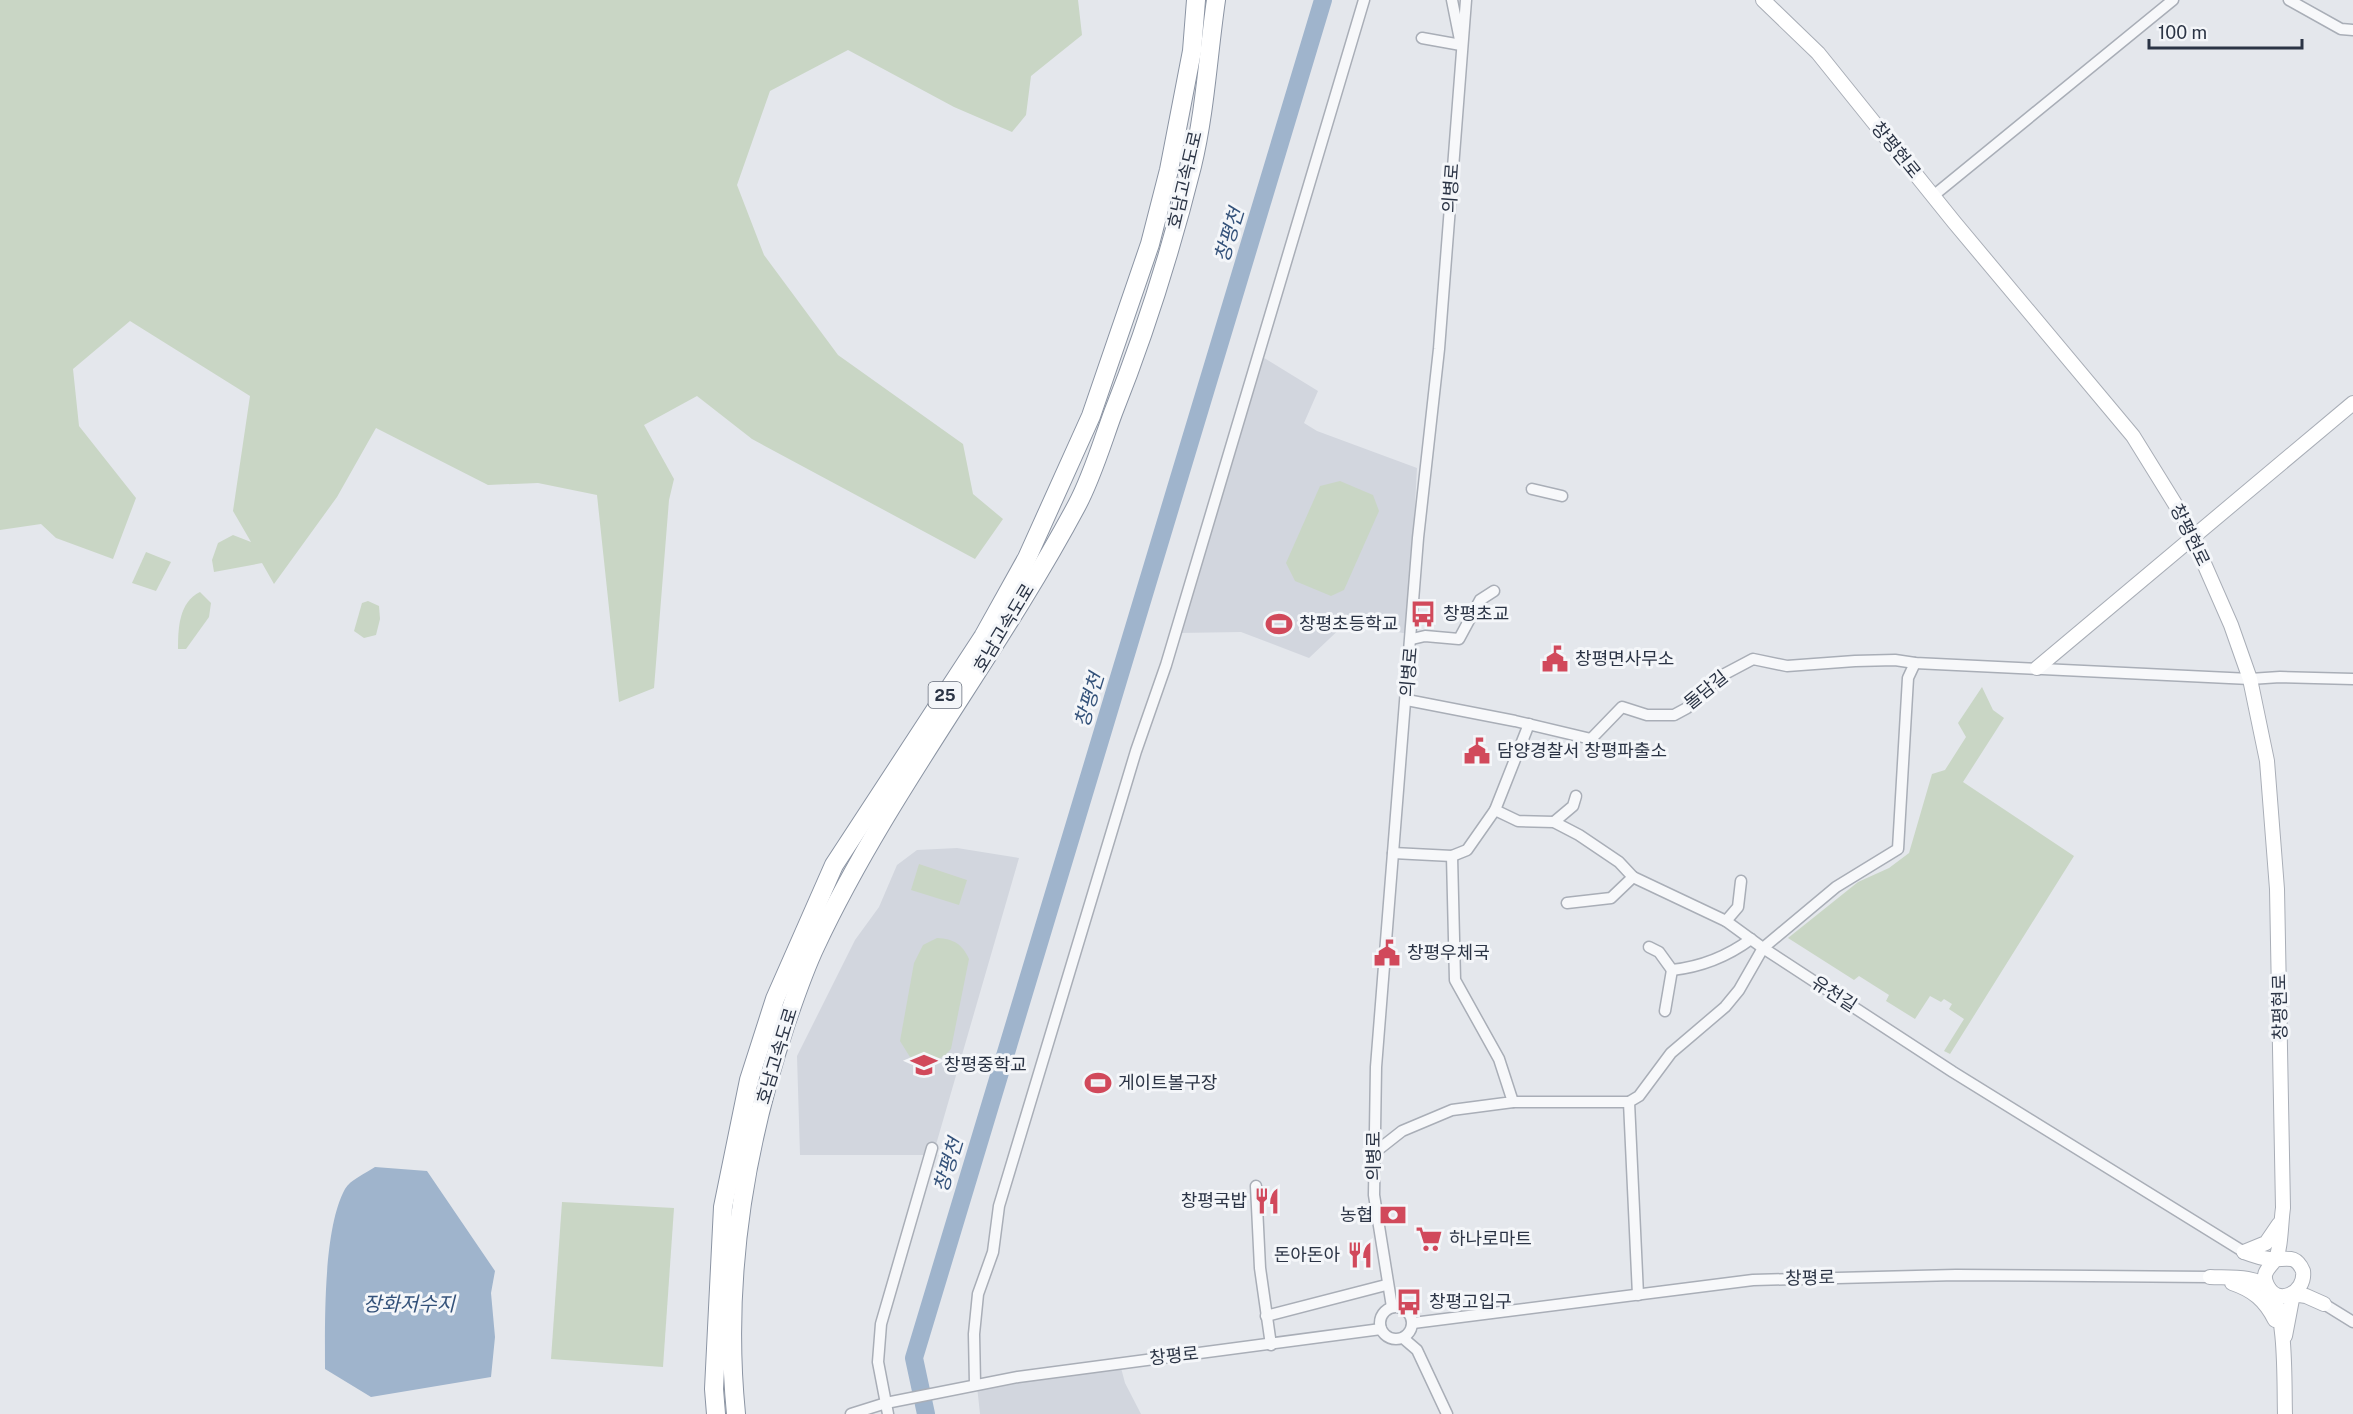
<svg xmlns="http://www.w3.org/2000/svg" width="2353" height="1414" viewBox="0 0 2353 1414" font-family="'Public Sans','Noto Sans KR',sans-serif">
	<rect width="100%" height="100%" fill="#e4e7ec"/>
	<!-- built -->
	<g fill="#d2d6de">
		<path d="M1261,356L1318,391L1304,423L1317,431L1417,468L1408,634L1347,622L1309,658L1241,632L1178,633Z"/>
		<path d="M957,848L1019,858L933,1155H800L797,1056L855,940L879,907L897,865L917,850Z"/>
		<path d="M1120,1364L1125,1383L1141,1414H980L977,1386Z"/>
	</g>
	<!-- green -->
	<g fill="#c9d6c5">
		<path d="M0,0H1078L1082,35L1031,76L1026,115L1012,132L954,107L848,50L770,91L737,185L764,255L838,355L963,444L973,494L1003,519L975,559L752,439L697,396L644,425L674,479L669,500L654,688L619,702L597,495L538,483L488,485L376,428L337,497L274,584L262,563L214,572L212,560L218,543L233,535L251,542L233,511L250,396L130,321L73,369L79,426L136,498L113,559L56,538L41,524L0,530Z"/>
		<path d="M1340,481L1373,495L1379,511L1344,590L1331,596L1295,581L1286,563L1320,486Z"/>
		<path d="M146,552L171,562L156,591L132,583Z"/>
		<path d="M200,592L211,603L209,617L186,649H178C178,628 179,602 200,592Z"/>
		<path d="M368,601L379,606L380,619L376,635L364,638L354,631L362,603Z"/>
		<path d="M1982,687L1993,710L2004,718L1963,782L2074,856L1950,1054L1944,1051L1964,1019L1949,1009L1952,1004L1944,999L1941,1002L1930,996L1915,1019L1886,1001L1889,995L1859,976L1854,980L1788,938L1858,882L1889,868L1909,853L1932,774L1945,770L1966,737L1958,723Z"/>
		<path d="M919,864L967,880L959,905L911,890Z"/>
		<path d="M937,938C954,939 962,944 969,959L951,1049C938,1064 928,1062 910,1057L900,1041L914,963L923,945Z"/>
		<path d="M562,1202L674,1208L663,1367L551,1359Z"/>
	</g>
	<!-- water -->
	<path fill="#9fb4cc" d="M375,1167L427,1171L495,1271L491,1293L495,1337L491,1377L371,1397L325,1369C325,1322 323,1229 345,1189C350,1180 366,1173 375,1167Z"/>
	<g fill="none" stroke-linecap="round" stroke-linejoin="round">
		<!-- river -->
		<path stroke="#9fb4cc" stroke-width="18" d="M926,1414L914,1358L1323,0"/>
		<!-- street casing -->
		<g stroke="#a9aeb7" stroke-width="13">
			<g id="street">
				<path d="M2289,0L2341,29L2353,30"/>
				<path d="M1422,38L1461,45L1452,0"/>
				<path d="M1933,196L2173,0"/>
				<path d="M1532,489L1562,496"/>
				<path d="M1412,639L1425,636L1459,639L1480,600L1494,591"/>
				<path d="M1407,700L1515,721L1591,739L1622,707L1647,715H1674L1687,708L1719,677L1753,659L1787,666L1855,661L1895,660L1915,663L2250,679L2280,677L2353,679"/>
				<path d="M1495,810L1529,724"/>
				<path d="M1554,822L1573,806L1576,796"/>
				<path d="M1393,853L1452,856L1467,850L1495,810L1518,821L1554,822L1579,835L1619,862L1633,877"/>
				<path d="M1567,903L1611,898L1633,877L1726,921L1763,948L1836,887L1898,849L1908,678L1915,663"/>
				<path d="M1726,921L1738,907L1741,881"/>
				<path d="M1649,947L1659,952L1672,970C1700,967 1728,956 1751,939"/>
				<path d="M1665,1011L1672,970"/>
				<path d="M1513,1102H1629"/>
				<path d="M1374,1153L1402,1131L1452,1110L1513,1102L1499,1059L1455,980L1452,856"/>
				<path d="M1256,1186L1260,1268L1271,1345"/>
				<path d="M1638,1295L1629,1102L1639,1096L1671,1053L1725,1007L1739,990L1763,948L1953,1072L2244,1252"/>
				<path d="M2324,1304L2353,1322"/>
				<circle cx="1396" cy="1323" r="16"/>
				<path d="M1392,1307L1374,1195L1376,1067L1418,538L1439,349L1466,0"/>
				<path d="M1266,1316L1386,1285"/>
				<path d="M1413,1323L1753,1280L1956,1275L2210,1277"/>
				<path d="M1403,1338L1417,1350L1447,1414"/>
				<path d="M975,1384L974,1334L978,1294L993,1252L999,1206L1136,751L1166,665L1364,0"/>
				<path d="M851,1414L886,1403L1018,1377L1381,1329"/>
				<path d="M888,1414L878,1362L881,1324L932,1148"/>
			</g>
		</g>
		<!-- secondary casing -->
		<g stroke="#a9aeb7" stroke-width="16">
			<g id="secondary">
				<path d="M1763,0L1818,53L1954,222L2133,436L2185,520L2231,625L2250,679L2267,761L2277,889L2283,1208C2281,1220 2281,1251 2275,1260C2269,1268 2261,1273 2267,1285C2277,1307 2306,1293 2303,1271C2295,1252 2284,1261 2269,1259C2260,1258 2252,1255 2244,1252"/>
				<path d="M2037,668L2353,403"/>
				<path d="M2244,1252L2266,1243L2279,1224"/>
				<path d="M2210,1277C2228,1278 2256,1275 2269,1289C2287,1308 2284,1387 2285,1414"/>
				<path d="M2232,1283C2253,1290 2265,1300 2275,1320"/>
				<path d="M2285,1336L2293,1294L2306,1296L2324,1304"/>
			</g>
		</g>
		<!-- highway casing -->
		<g stroke="#8b94a3" stroke-width="20">
			<g id="highway">
				<path d="M716,1414L714,1389L723,1207L749,1080L775,999L834,865L983,637L1027,558L1091,416L1150,244L1169,170L1192,51L1196,0"/>
				<path d="M736,1414C723,1282 744,1148 786,1023C795,997 804,970 816,945C888,792 997,655 1077,505C1092,477 1102,443 1113,413C1145,333 1171,250 1192,166C1205,113 1208,55 1216,0"/>
			</g>
		</g>
		<!-- street -->
		<use href="#street" stroke="#f7f8fa" stroke-width="10"/>
		<!-- secondary -->
		<use href="#secondary" stroke="#fff" stroke-width="14"/>
		<!-- highway -->
		<use href="#highway" stroke="#fff" stroke-width="18"/>
	</g>
	<!-- icons -->
	<defs>
		<g id="bus-bare" transform="scale(2.07)"><path d="M-5-6H5V4H4V6H2V4H-2V6H-4V4H-5ZM-3.5-4V0h7V-4ZM-3.5 1.2v1.5H-2V1.2ZM2 1.2v1.5H3.5V1.2Z" fill="#d1495b" stroke="#f4f6f9" stroke-width="2.5" paint-order="stroke"/></g>
		<g id="stadium-bare" transform="scale(2.07)"><path d="M0-5a6.5 5 0 1 0 0 10a6.5 5 0 1 0 0-10ZM-3.5-1.8h7v3.6h-7Z" fill="#d1495b" stroke="#f4f6f9" stroke-width="2.5" paint-order="stroke"/></g>
		<g id="civic-bare" transform="scale(2.07)"><path d="M-.6-6.5H3V-4.5H.6V-3L4-1V1h2V6H-6V1h2V-1L-.6-3ZM-1.2 2.5V6h2.4V2.5Z" fill="#d1495b" stroke="#f4f6f9" stroke-width="2.5" paint-order="stroke"/></g>
		<g id="school-bare" transform="scale(2.07)"><path d="M0-5L7-2L0 1L-7-2ZM-4 1L0 2.5L4 1V4Q0 6-4 4Z" fill="#d1495b" stroke="#f4f6f9" stroke-width="2.5" paint-order="stroke"/></g>
		<g id="restaurant-bare" transform="scale(2.07)"><path d="M-5-6h1v4h1v-4h1v4h1v-4h1v5L-1.5 .5V6h-2V.5L-5-1ZM5-6V6H3V1.5H1.5Q1.5-4 5-6Z" fill="#d1495b" stroke="#f4f6f9" stroke-width="2.5" paint-order="stroke"/></g>
		<g id="bank-bare" transform="scale(2.07)"><path d="M-6-4H6V4H-6ZM0-2.3a2.3 2.3 0 1 0 0 4.6a2.3 2.3 0 1 0 0-4.6Z" fill="#d1495b" stroke="#f4f6f9" stroke-width="2.5" paint-order="stroke"/></g>
		<g id="supermarket-bare" transform="scale(2.07)"><path d="M-6-5.5h2.5l.6 2H6L4.5 2H-2.5L-4.4-4H-6ZM-1.5 3.2a1.3 1.3 0 1 0 .1 0ZM3 3.2a1.3 1.3 0 1 0 .1 0Z" fill="#d1495b" stroke="#f4f6f9" stroke-width="2.5" paint-order="stroke"/></g>
	</defs>
	<g fill-rule="evenodd">
		<use href="#bus-bare" x="1423" y="614"/>
		<use href="#stadium-bare" x="1279" y="624"/>
		<use href="#civic-bare" x="1555" y="659"/>
		<use href="#civic-bare" x="1477" y="751"/>
		<use href="#civic-bare" x="1387" y="953"/>
		<use href="#school-bare" x="924" y="1065"/>
		<use href="#stadium-bare" x="1098" y="1083"/>
		<use href="#restaurant-bare" x="1267" y="1201"/>
		<use href="#bank-bare" x="1393" y="1215"/>
		<use href="#supermarket-bare" x="1429" y="1239"/>
		<use href="#restaurant-bare" x="1360" y="1255"/>
		<use href="#bus-bare" x="1409" y="1302"/>
	</g>
	<g text-anchor="middle" stroke-width="6" stroke-linejoin="round" paint-order="stroke">
		<!-- shield labels -->
		<rect fill="#f4f6f9" stroke="#676e7b" stroke-width="1.5" x="928.5" y="682" width="33" height="26" rx="4.5"/>
		<g font-size="16" font-weight="bold" fill="#2b3445">
			<text x="945" y="701">25</text>
		</g>
		<!-- street labels -->
		<g font-size="18" fill="#2b3445" stroke="#f4f6f9">
			<text transform="translate(1896 150) rotate(51)" y="6">창평현로</text>
			<text transform="translate(1185 180) rotate(-77)" y="6">호남고속도로</text>
			<text transform="translate(1451 188) rotate(-86)" y="6">의병로</text>
			<text transform="translate(2190 535) rotate(64)" y="6">창평현로</text>
			<text transform="translate(1004 628) rotate(-59)" y="6">호남고속도로</text>
			<text transform="translate(1409 672) rotate(-85)" y="6">의병로</text>
			<text transform="translate(1706 690) rotate(-39)" y="6">돌담길</text>
			<text transform="translate(1834 994) rotate(33)" y="6">유천길</text>
			<text transform="translate(2280 1007) rotate(-91)" y="6">창평현로</text>
			<text transform="translate(777 1056) rotate(-73)" y="6">호남고속도로</text>
			<text transform="translate(1374 1156) rotate(-90)" y="6">의병로</text>
			<text transform="translate(1810 1278) rotate(-1)" y="6">창평로</text>
			<text transform="translate(1174 1356) rotate(-6)" y="6">창평로</text>
		</g>
		<!-- poi labels -->
		<g font-size="18" fill="#2b3445" stroke="#f4f6f9" text-anchor="start">
			<text x="1443" y="620">창평초교</text>
			<text x="1299" y="630">창평초등학교</text>
			<text x="1575" y="665">창평면사무소</text>
			<text x="1497" y="757">담양경찰서 창평파출소</text>
			<text x="1407" y="959">창평우체국</text>
			<text x="944" y="1071">창평중학교</text>
			<text x="1118" y="1089">게이트볼구장</text>
			<text x="1247" y="1207" text-anchor="end">창평국밥</text>
			<text x="1373" y="1221" text-anchor="end">농협</text>
			<text x="1449" y="1245">하나로마트</text>
			<text x="1340" y="1261" text-anchor="end">돈아돈아</text>
			<text x="1429" y="1308">창평고입구</text>
		</g>
		<!-- water labels -->
		<g font-size="20" font-style="italic" fill="#34527a" stroke="#f4f6f9">
			<text transform="translate(1229 235) rotate(-73)" y="7">창평천</text>
			<text transform="translate(1089 700) rotate(-73)" y="7">창평천</text>
			<text transform="translate(948 1165) rotate(-73)" y="7">창평천</text>
			<text x="409" y="1311">장화저수지</text>
		</g>
	</g>
	<!-- scale -->
	<path d="M2149 39v9h153v-9" fill="none" stroke="#2b3445" stroke-width="3"/>
	<text x="2158" y="39" font-size="18" fill="#2b3445" stroke="#f4f6f9" stroke-width="4.5" paint-order="stroke">100 m</text>
</svg>
